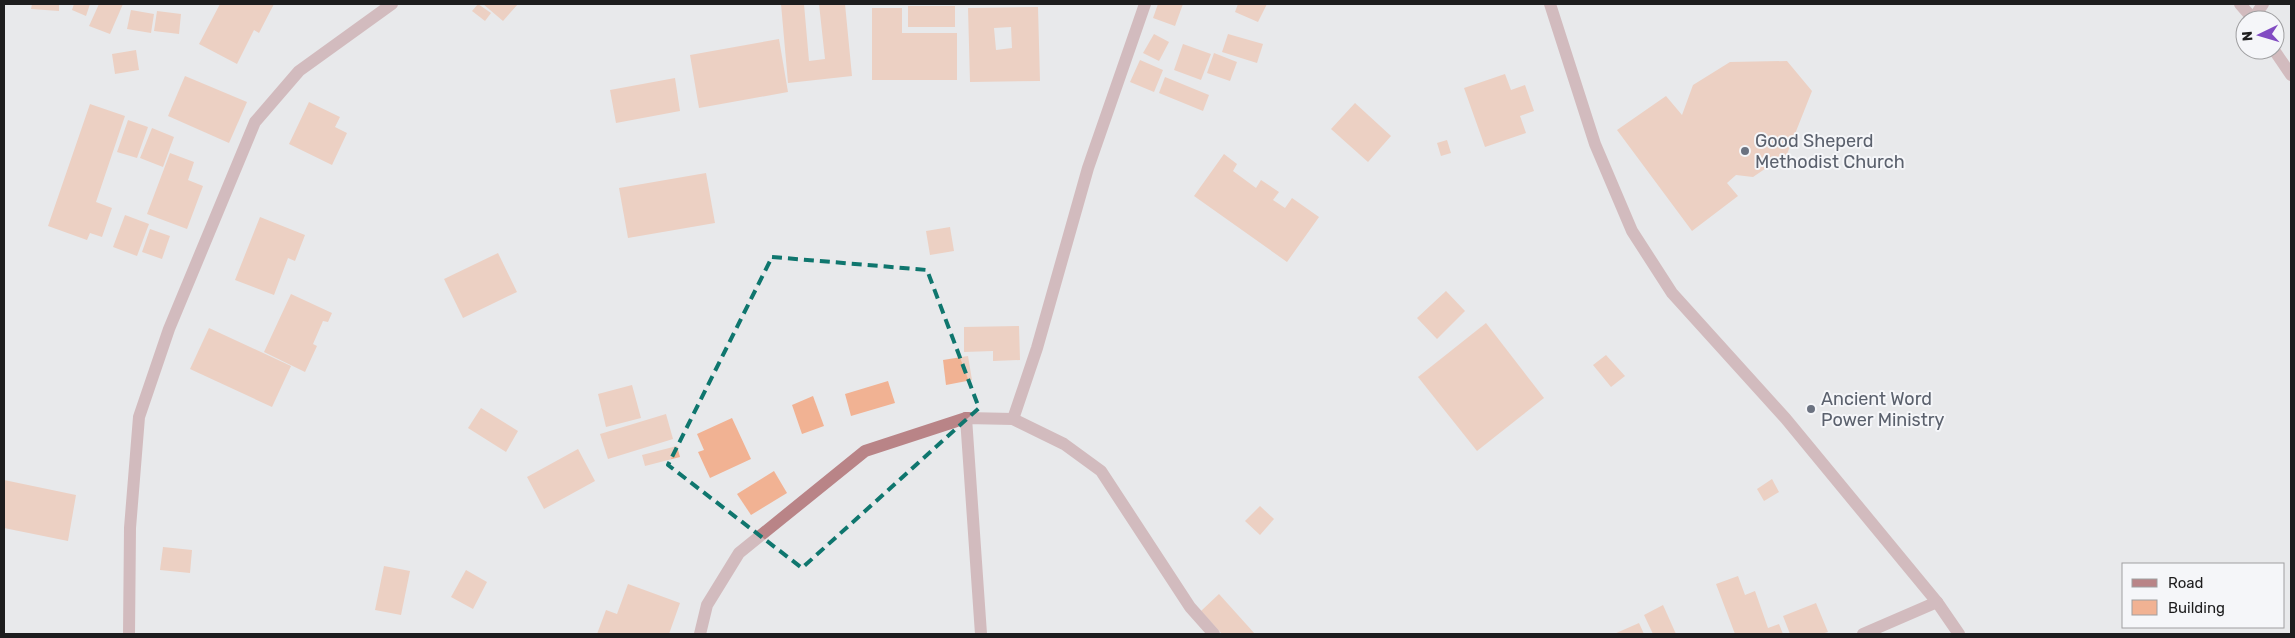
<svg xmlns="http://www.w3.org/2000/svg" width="2295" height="638" viewBox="0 0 2295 638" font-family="Rubik,sans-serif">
	<rect width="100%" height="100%" fill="#e8e9eb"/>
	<!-- building -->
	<g fill="#f1b293" fill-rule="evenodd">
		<path d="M32,4H59V11L31,9Z"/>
		<path d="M74,4H90L86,16L72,10Z"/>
		<path d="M99,4H123L110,34L89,26Z"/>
		<path d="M220,4H274L259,33L254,30L237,64L199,44Z"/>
		<path d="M478,4L491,13L485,21L472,11Z"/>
		<path d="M483,4H518L503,21Z"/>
		<path d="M781,4H804L809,61L825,59L819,4H845L852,76L788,83Z"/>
		<path d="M1158,4H1183L1175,26L1153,18Z"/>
		<path d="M1238,4H1267L1258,22L1235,12Z"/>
		<rect x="908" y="6" width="47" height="21"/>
		<path d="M1038,7L1040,81L970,82L968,8ZM1011,27L1012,48L996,50L994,28Z"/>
		<path d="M872,8H902V33H957V80H872Z"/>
		<path d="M131,10L154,14L151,33L127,29Z"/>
		<path d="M157,11L181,14L179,34L154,31Z"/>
		<path d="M1154,34L1169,42L1159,61L1143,53Z"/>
		<path d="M1228,34L1263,44L1257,63L1222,52Z"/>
		<path d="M779,39L788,92L699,108L690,55Z"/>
		<path d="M1183,44L1211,54L1201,80L1174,70Z"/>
		<path d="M136,50L139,70L115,74L112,54Z"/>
		<path d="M1214,53L1237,62L1230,81L1207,73Z"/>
		<path d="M1140,60L1163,70L1154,92L1130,82Z"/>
		<path d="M1787,61L1812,91L1787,154L1753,177L1736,175L1727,183L1738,196L1692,231L1617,130L1666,96L1682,115L1693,85L1730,62Z"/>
		<path d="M1505,74L1511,90L1525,85L1534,111L1520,116L1526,133L1485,147L1464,88Z"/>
		<path d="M185,76L247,102L229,143L168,116Z"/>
		<path d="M1165,77L1209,95L1203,111L1159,93Z"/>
		<path d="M675,78L680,111L616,123L610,90Z"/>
		<path d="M309,102L340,117L335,127L347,133L332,165L289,144Z"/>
		<path d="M1355,103L1391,136L1368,162L1331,129Z"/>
		<path d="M90,104L125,116L96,202L112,208L102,237L90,233L87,240L48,226Z"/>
		<path d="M128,120L148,127L137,158L117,152Z"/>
		<path d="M152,128L174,137L163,167L140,158Z"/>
		<path d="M1447,140L1451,153L1441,156L1437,143Z"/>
		<path d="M170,153L194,162L188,180L203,186L187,229L147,214Z"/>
		<path d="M1224,154L1237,164L1233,171L1256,188L1261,180L1279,192L1273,200L1285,208L1292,198L1319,217L1287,262L1194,196Z"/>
		<path d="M706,173L715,223L628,238L619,188Z"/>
		<path d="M125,215L149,224L137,256L113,247Z"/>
		<path d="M260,217L305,235L295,261L288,258L274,295L235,280Z"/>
		<path d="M950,227L954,251L930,255L926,231Z"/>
		<path d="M150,229L170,236L162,259L142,252Z"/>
		<path d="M498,253L517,292L463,318L444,279Z"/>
		<path d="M1446,291L1465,311L1437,339L1417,318Z"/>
		<path d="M291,294L332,313L328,322L323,321L313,344L317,346L305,372L264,352Z"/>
		<path d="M1486,323L1544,398L1477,451L1418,377Z"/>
		<path d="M1019,326L1020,360L993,361V351L964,352V327Z"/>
		<path d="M209,328L291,366L272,407L190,369Z"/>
		<path d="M1606,355L1625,376L1611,387L1593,365Z"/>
		<path d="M968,356L972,380L946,385L943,360Z"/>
		<path d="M888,381L895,403L851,416L845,394Z"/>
		<path d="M632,385L641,418L606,427L598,394Z"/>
		<path d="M813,396L824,426L802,434L792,405Z"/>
		<path d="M481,408L518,431L506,452L468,428Z"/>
		<path d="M666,414L673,439L608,459L600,434Z"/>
		<path d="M732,418L751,459L710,478L698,452L704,450L697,434Z"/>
		<path d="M677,446L680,457L645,466L642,455Z"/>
		<path d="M578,449L595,481L544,509L527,477Z"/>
		<path d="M774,471L787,493L751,515L737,494Z"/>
		<path d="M1772,479L1779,492L1764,501L1757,489Z"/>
		<path d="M4,480L76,495L68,541L4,528Z"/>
		<path d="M1260,506L1274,519L1260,535L1245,521Z"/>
		<path d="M163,547L192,550L190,573L160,570Z"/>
		<path d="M384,566L410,571L401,615L375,610Z"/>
		<path d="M466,570L487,582L473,609L451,597Z"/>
		<path d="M1738,576L1745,595L1755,591L1768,628L1779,624L1783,634H1735L1716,584Z"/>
		<path d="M628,584L680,603L669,634H597L606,610L617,614Z"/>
		<path d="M1219,594L1255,634H1222L1201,611Z"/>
		<path d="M1816,603L1828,632L1821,634H1790L1783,616Z"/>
		<path d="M1663,605L1676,634H1653L1644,615Z"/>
		<path d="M1639,623L1644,634H1614Z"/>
	</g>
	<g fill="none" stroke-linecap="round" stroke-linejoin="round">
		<!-- minor -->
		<g stroke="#b98487" stroke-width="12">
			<path d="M1550,4L1595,144L1632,231L1672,293L1786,419L1937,602L1959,634"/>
			<path d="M2253,19L2263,4"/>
			<path d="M966,418L981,634"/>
			<path d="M1013,419L1037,348L1088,168L1145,4"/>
			<path d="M129,634L130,528L139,417L169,329L255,122L299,71L392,4"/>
			<path d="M700,634L707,605L739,553L865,451L966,418L1013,419L1064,444L1101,471L1190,607L1214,634"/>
			<path d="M1863,634L1937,602"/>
		</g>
		<!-- tertiary -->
		<g stroke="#b98487" stroke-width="12">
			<path d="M2240,4L2254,20"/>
			<path d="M2274,50L2291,75"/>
		</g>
	</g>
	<!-- marked area -->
	<path d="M0 0H2295V638H0ZM772,257L927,270L979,408L802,568L668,465Z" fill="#e8e9eb" fill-opacity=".55" fill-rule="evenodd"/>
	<path fill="none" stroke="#0f766e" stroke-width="4" stroke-dasharray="10 6" stroke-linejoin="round" d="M772,257L927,270L979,408L802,568L668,465Z"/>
	<!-- markers -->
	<g fill="#6b7280" stroke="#f5f6f9" stroke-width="2">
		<circle cx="1745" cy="151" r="5"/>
		<circle cx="1811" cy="409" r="5"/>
	</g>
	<g text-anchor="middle" stroke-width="4" stroke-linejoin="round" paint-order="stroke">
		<!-- worship labels -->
		<g font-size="18" fill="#5b616d" stroke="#f5f6f9" text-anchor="start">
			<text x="1755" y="147">Good Sheperd<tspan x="1755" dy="21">Methodist Church</tspan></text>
			<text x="1821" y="405">Ancient Word<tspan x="1821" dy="21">Power Ministry</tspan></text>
		</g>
	</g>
	<!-- border -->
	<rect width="2295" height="638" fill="none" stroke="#1d1d1e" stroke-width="10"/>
	<!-- legend -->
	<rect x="2122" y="563" width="162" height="65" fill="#f5f6f9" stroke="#9f9fa1"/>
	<rect x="2132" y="579" width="25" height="8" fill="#b98487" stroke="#9f9fa1"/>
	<text x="2168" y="588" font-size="15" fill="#1d1d1e">Road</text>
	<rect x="2132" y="600" width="25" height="15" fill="#f1b293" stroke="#9f9fa1"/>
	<text x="2168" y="613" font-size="15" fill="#1d1d1e">Building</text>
	<!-- north arrow -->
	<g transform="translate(2260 35) rotate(265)"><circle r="24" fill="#f5f6f9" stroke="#9f9fa1"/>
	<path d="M0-4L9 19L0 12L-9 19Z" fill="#814bc2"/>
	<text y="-8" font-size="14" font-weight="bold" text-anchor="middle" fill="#1d1d1e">N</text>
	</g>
</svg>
